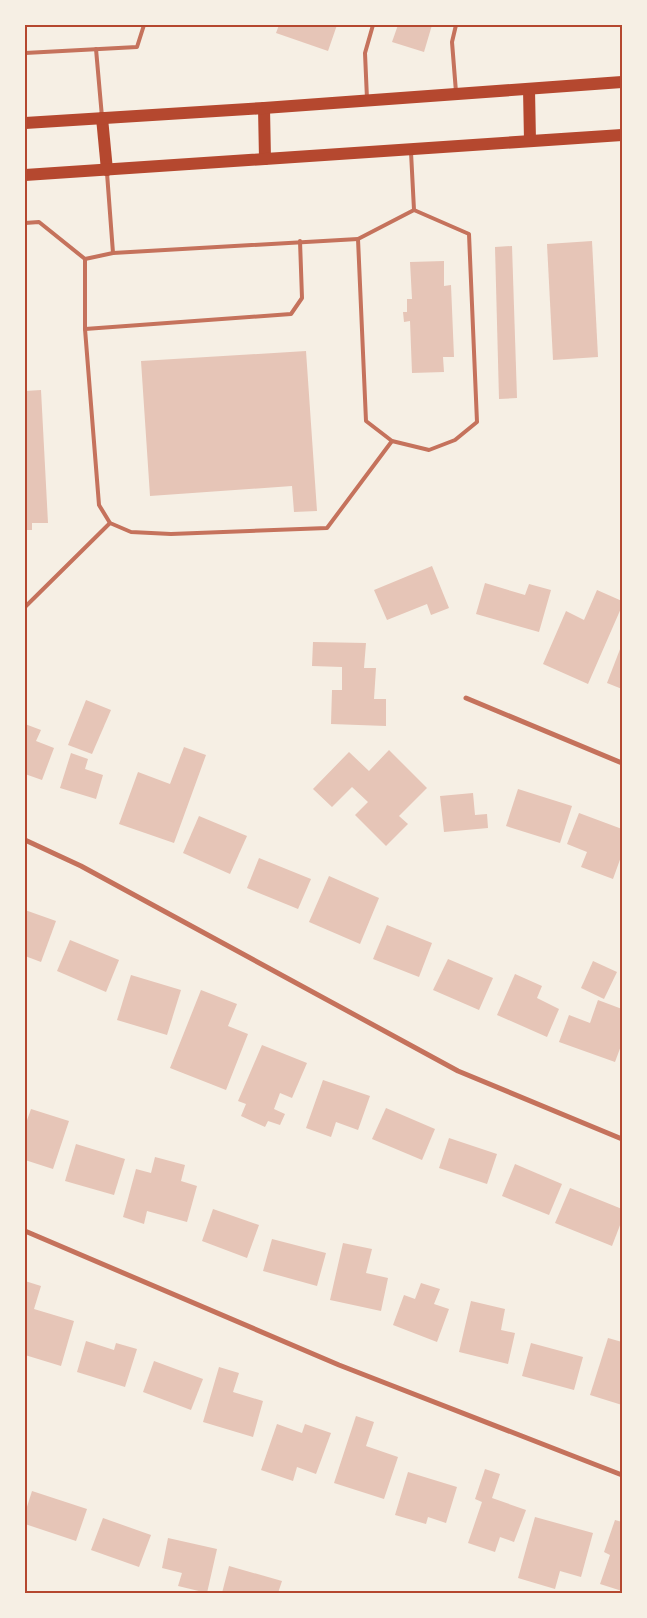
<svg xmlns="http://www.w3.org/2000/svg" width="647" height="1618" viewBox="0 0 647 1618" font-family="'Titillium Web',sans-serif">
	<rect width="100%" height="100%" fill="#f6efe4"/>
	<!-- building -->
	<g fill="#e6c5b7">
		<path d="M279,25H337L328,51L276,33Z"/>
		<path d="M398,25H432L424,52L392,42Z"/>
		<path d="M592,241L598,357L553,360L547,244Z"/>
		<path d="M512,246L517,398L499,399L495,247Z"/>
		<path d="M444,261V286L451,285L454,357H443L444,372L412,373L410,321L404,322L403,312H407V299H412L410,262Z"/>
		<path d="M306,351L317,511L294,512L292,486L150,496L141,361Z"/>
		<path d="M41,390L48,523H32V530H25V391Z"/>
		<path d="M432,566L449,608L431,615L427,604L387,620L374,590Z"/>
		<path d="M485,583L525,595L529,584L551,590L539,632L476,614Z"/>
		<path d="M597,590L622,601V606L588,684L543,664L566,611L584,620Z"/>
		<path d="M313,642L366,643L364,668H376L374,699H386V726L331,724L332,690H342V667L312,666Z"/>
		<path d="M622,644V689L607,683Z"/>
		<path d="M86,700L111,710L92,754L68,745Z"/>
		<path d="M25,724L41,730L36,741L54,748L42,780L25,774Z"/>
		<path d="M184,747L206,755L174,843L119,824L138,772L170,784Z"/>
		<path d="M389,750L427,788L399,816L408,824L386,846L355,815L368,802L352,787L332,807L313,789L349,752L369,771Z"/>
		<path d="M71,753L88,759L85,769L103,775L96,799L60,788Z"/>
		<path d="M518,789L572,806L560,843L506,826Z"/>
		<path d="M473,793L475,815L487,814L488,828L444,832L440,796Z"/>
		<path d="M579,813L622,829V854L613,879L581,867L587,852L567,844Z"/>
		<path d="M199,816L247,836L230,874L183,853Z"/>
		<path d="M259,858L311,879L298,909L247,888Z"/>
		<path d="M329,876L379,898L360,944L309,922Z"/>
		<path d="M25,910L56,921L41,962L25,956Z"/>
		<path d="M387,925L432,943L419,977L373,959Z"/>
		<path d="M70,940L119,960L106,992L57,971Z"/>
		<path d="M448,959L493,978L479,1010L433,990Z"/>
		<path d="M593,961L617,972L604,999L581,988Z"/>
		<path d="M515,974L542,986L537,998L559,1009L547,1037L497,1015Z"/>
		<path d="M131,975L181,990L167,1035L117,1020Z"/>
		<path d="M201,990L237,1004L228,1026L248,1034L226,1090L170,1068Z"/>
		<path d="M598,1000L622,1009V1043L615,1062L559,1042L569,1015L590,1023Z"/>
		<path d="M262,1045L307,1063L292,1098L280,1093L274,1109L285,1114L280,1125L268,1121L265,1127L241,1116L246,1104L238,1101Z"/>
		<path d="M323,1080L370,1096L358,1130L336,1122L331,1137L306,1128Z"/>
		<path d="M386,1108L435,1129L422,1160L372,1139Z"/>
		<path d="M31,1109L69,1121L53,1169L25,1160V1123H26Z"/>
		<path d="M449,1138L497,1154L487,1184L439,1168Z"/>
		<path d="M76,1144L125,1159L114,1195L65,1181Z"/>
		<path d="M155,1157L185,1165L181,1181L197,1186L187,1222L147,1211L144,1224L123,1217L136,1169L151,1173Z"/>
		<path d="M515,1164L562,1184L549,1215L502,1196Z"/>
		<path d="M570,1188L622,1209V1220L612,1246L555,1223Z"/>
		<path d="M213,1209L259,1225L247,1258L202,1241Z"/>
		<path d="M272,1239L326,1253L317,1286L263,1271Z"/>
		<path d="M343,1243L372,1249L366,1273L388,1278L381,1311L330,1300Z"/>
		<path d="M25,1281L41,1286L34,1309L74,1321L61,1366L25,1355Z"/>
		<path d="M421,1283L440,1289L434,1304L449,1309L437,1342L393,1325L404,1295L415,1299Z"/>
		<path d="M471,1301L505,1309L501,1330L515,1333L508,1364L459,1352Z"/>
		<path d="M608,1338L622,1342V1405L590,1395Z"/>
		<path d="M86,1341L114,1350L116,1343L137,1349L125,1387L77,1372Z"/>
		<path d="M531,1343L583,1357L574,1390L522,1376Z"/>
		<path d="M154,1361L203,1379L191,1410L143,1392Z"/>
		<path d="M219,1367L239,1373L233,1392L263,1401L253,1437L203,1422Z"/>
		<path d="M356,1416L374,1422L366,1446L398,1457L384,1499L334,1483Z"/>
		<path d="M277,1424L302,1433L305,1424L331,1433L316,1474L297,1467L293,1481L261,1470Z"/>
		<path d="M485,1469L500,1474L492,1498L526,1510L514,1542L500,1537L495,1552L468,1543L482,1502L475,1499Z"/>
		<path d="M408,1472L457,1487L446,1523L428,1517L426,1524L395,1515Z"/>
		<path d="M32,1491L87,1509L76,1541L25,1524V1513Z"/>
		<path d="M535,1517L593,1533L581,1577L560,1571L555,1589L518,1578Z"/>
		<path d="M103,1518L151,1535L139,1567L91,1550Z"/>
		<path d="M615,1520L622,1522V1591L600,1584L610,1555L604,1552Z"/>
		<path d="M168,1538L217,1549L207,1593L178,1586L182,1573L162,1568Z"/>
		<path d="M229,1566L282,1581L278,1593H222Z"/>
	</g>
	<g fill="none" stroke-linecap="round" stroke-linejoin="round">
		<!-- service -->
		<g stroke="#c5725c" stroke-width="4">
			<path d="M456,25L452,42L456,92"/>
			<path d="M96,49L102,117"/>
			<path d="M25,53L137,47L144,25"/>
			<path d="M367,99L365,53L373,25"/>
			<path d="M411,152L414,210L469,234L477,422L455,440L429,450L392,441L366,421L358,239L414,210"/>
			<path d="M107,173L113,253"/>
			<path d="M25,223L39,222L85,259"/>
			<path d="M358,239L113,253L85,259V329L99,505L110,523L131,532L171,534L327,528L392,441"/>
			<path d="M85,329L291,314L302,298L300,241"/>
			<path d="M25,607L110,523"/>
		</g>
		<!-- minor -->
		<g stroke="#c5725c" stroke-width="5">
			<path d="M466,698L622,763"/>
			<path d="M25,840L81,866L458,1071L622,1139"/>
			<path d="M25,1231L339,1365L622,1475"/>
		</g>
		<!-- primary -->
		<g stroke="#b5482f" stroke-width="12">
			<path d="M529,89L530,141"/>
			<path d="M264,108L265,159"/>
			<path d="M102,118L107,170"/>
			<path d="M25,123L264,108L622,82"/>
			<path d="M25,175L622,135"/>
		</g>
	</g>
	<!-- border -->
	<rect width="647" height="1618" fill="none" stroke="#f6efe4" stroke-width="52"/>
	<rect x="26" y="26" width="595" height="1566" fill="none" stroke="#b5482f" stroke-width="2"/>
</svg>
